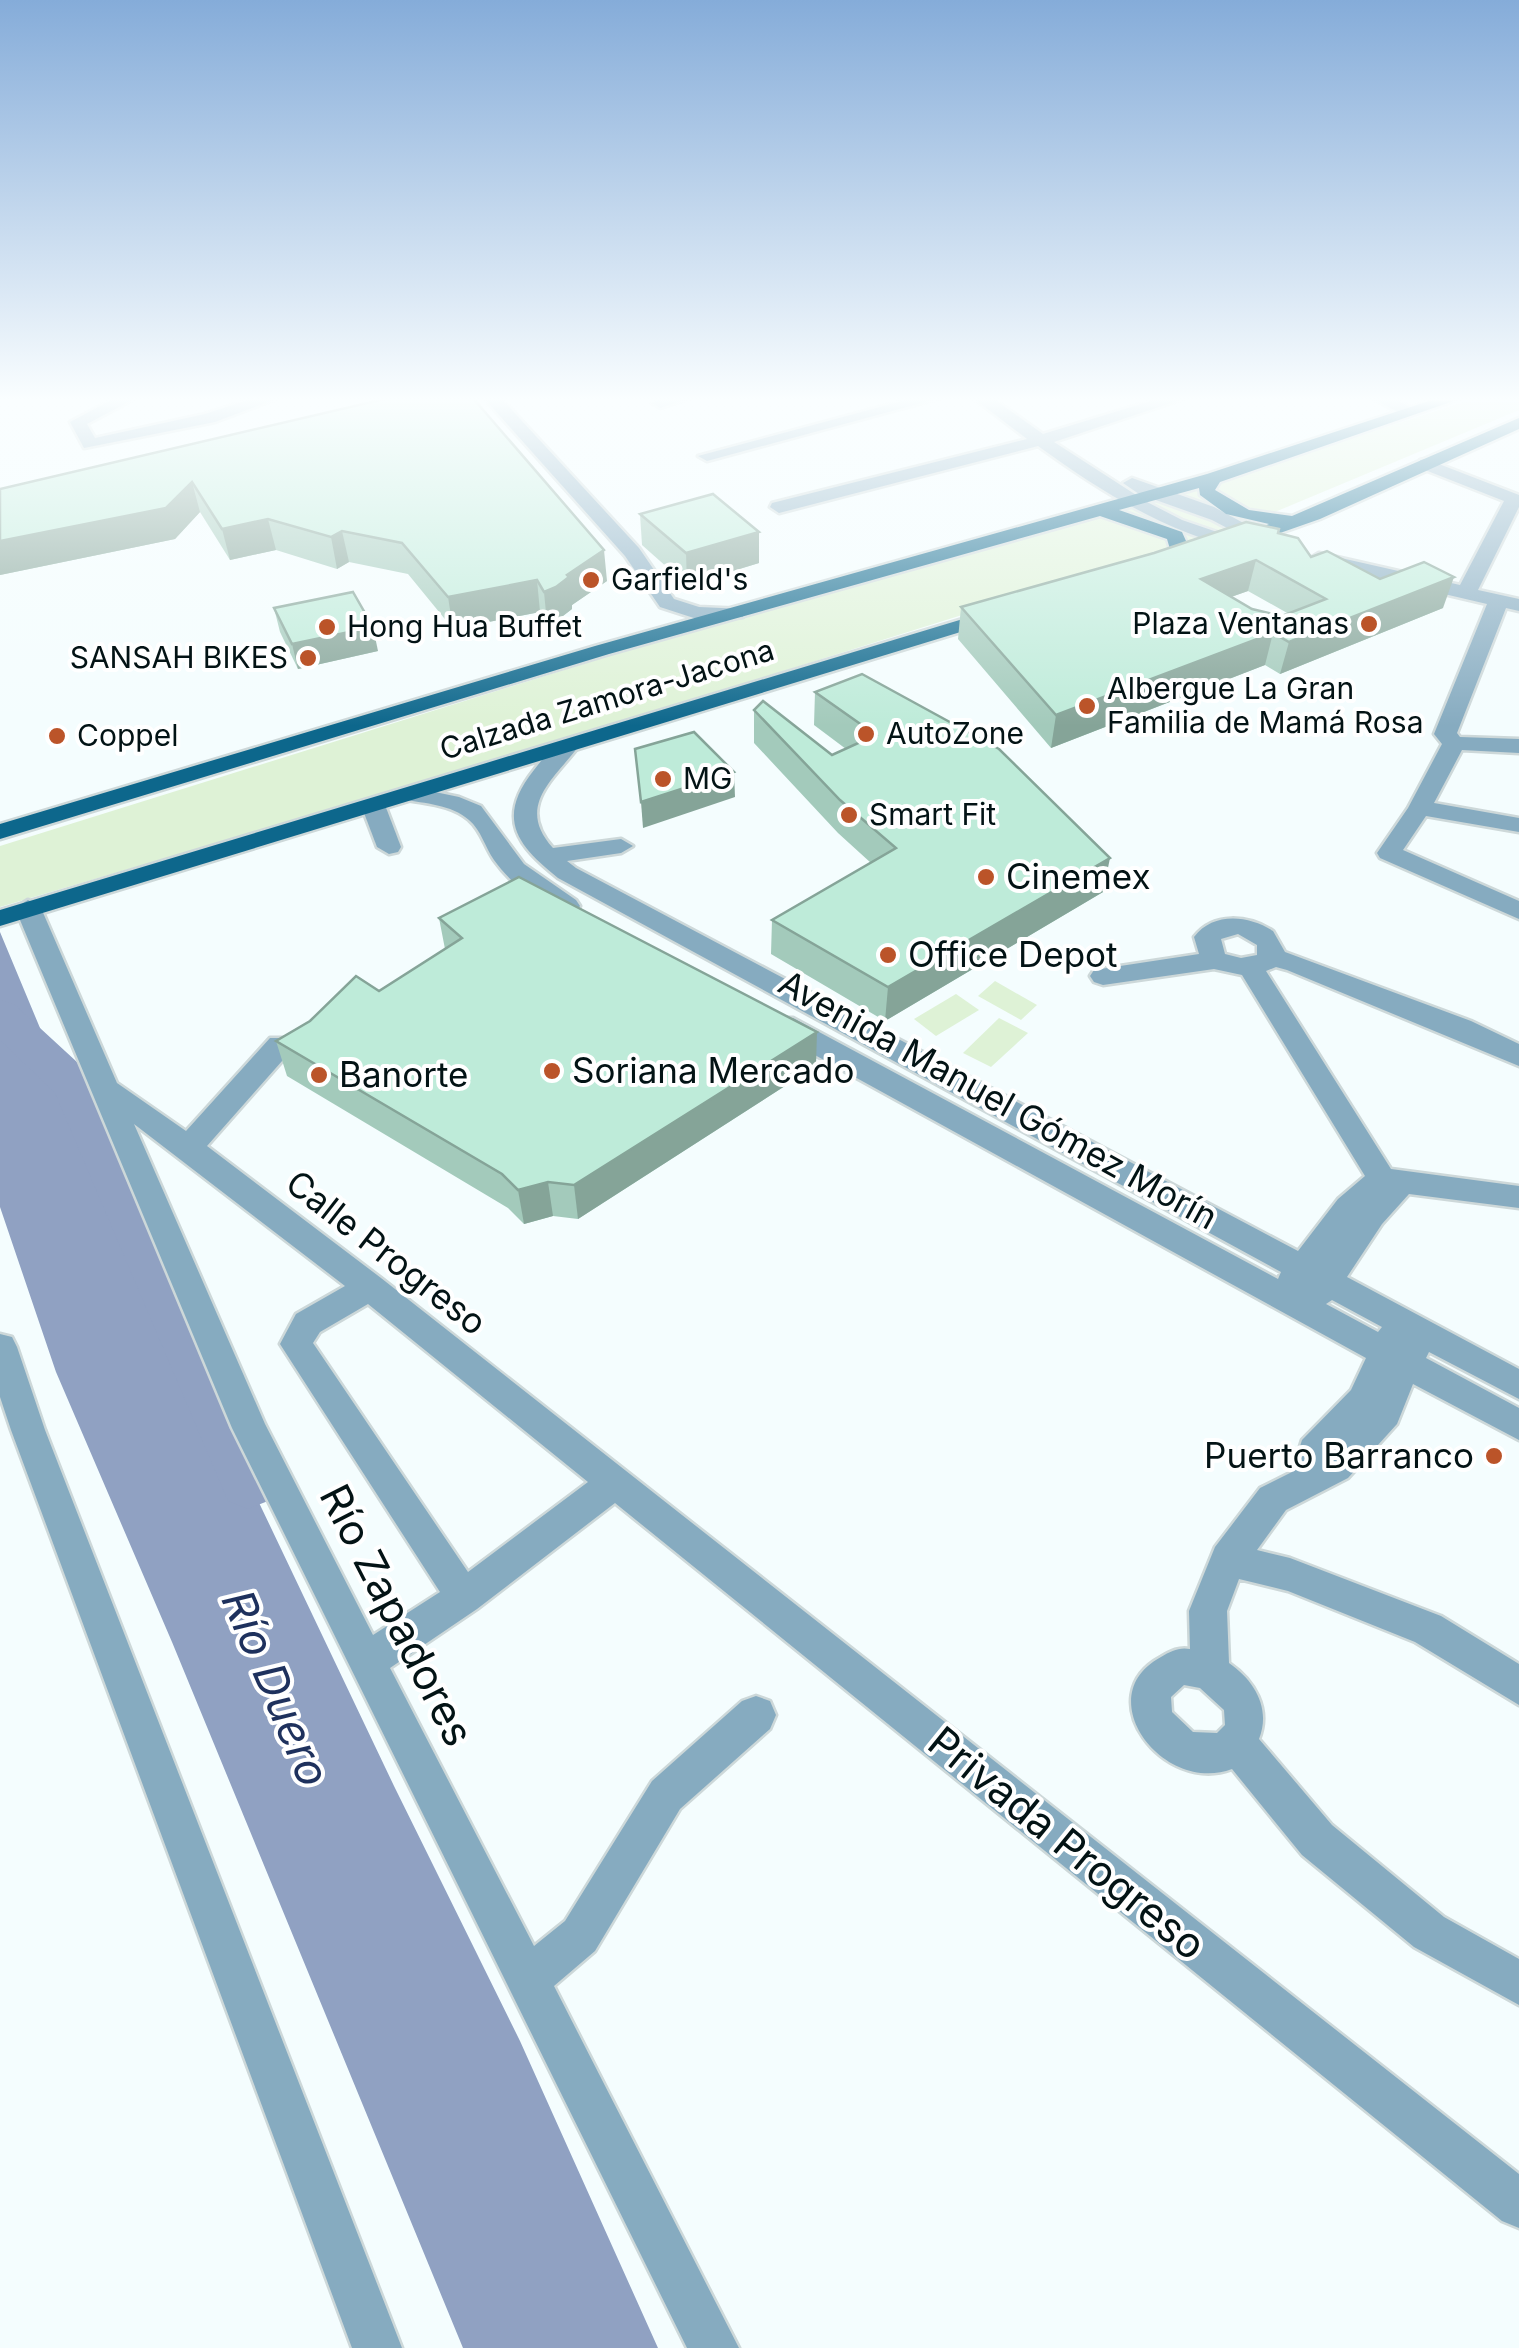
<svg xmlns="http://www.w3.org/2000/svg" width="1519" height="2348" viewBox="0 0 1519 2348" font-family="Inter,sans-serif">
	<rect width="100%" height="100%" fill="#f4fdfe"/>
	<!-- green -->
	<g fill="#def2d6">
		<path d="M1480,397H1519V410L1227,532L567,739L0,907V846L689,631L1129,509Z"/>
		<path d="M995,981L1037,1005L1021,1020L978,996Z"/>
		<path d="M956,994L979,1010L936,1036L914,1019Z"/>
		<path d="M999,1018L1028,1033L991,1067L963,1053Z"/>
	</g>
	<!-- water -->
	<path fill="#90a1c2" d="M0,932L90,1148L394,1786L520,2041L658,2348H463L172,1642L56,1372L0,1207Z"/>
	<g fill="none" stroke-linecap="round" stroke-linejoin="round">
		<!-- river -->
		<path fill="#90a1c2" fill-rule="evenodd" d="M0,1000L15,1005L90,1074L97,1085L276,1484L268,1501L248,1509L228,1501L55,1093L0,1040Z"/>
		<!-- minor casing -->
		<g stroke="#cdd8d9" stroke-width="5">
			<g id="minor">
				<path d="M117,397H138L87,424L95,438L205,414L257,397H281L215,422L84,448L70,422Z"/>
				<path d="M483,397H500L639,548L674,599L699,607L743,609V617L697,619L660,607L625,556Z"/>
				<path d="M665,397H694L660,408L652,403Z"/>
				<path d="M917,397H944L707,461L698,456Z"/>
				<path d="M972,397H991L1043,434L1164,397H1189L1054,442L1147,502L1182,520L1255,545L1245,551C1166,532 1103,493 1038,446L779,513L770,507L772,503L1027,439Z"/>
				<path d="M1370,397H1391L1419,412L1405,416Z"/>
				<path d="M1426,459L1519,495V507L1478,590L1519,599V611L1506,608L1457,733L1460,737L1519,739V753L1462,750L1434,803L1519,818V832L1426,816L1403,850L1519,901V919L1380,858L1377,853L1408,808L1442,744L1434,734L1487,604L1312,563L1309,559L1319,553L1460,585L1504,501L1420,468V460Z"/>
				<path d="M1132,478L1214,507L1282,544L1272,550L1265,548L1212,520L1139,494L1123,483Z"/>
				<path d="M568,739L579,746C554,779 515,806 553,848L621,839L633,846L621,853L567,861L576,868L1298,1251L1338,1199L1365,1176L1242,975L1214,969L1103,985L1094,982L1090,976L1094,970L1199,954L1194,937C1213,912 1248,915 1273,931L1285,952L1471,1021L1519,1044V1066L1287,970L1276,967L1266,971L1391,1169L1519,1186V1208L1409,1194L1382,1224L1347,1277L1519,1369V1399L1429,1352L1426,1358L1519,1408V1440L1413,1384L1397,1424L1348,1478L1286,1510L1257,1550L1290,1558L1441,1616L1519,1664V1705L1415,1642L1288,1591L1239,1579L1227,1611L1229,1663C1255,1681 1271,1709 1259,1739L1332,1825L1444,1917L1519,1959V2005L1414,1947L1302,1855L1232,1769C1163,1795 1088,1696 1161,1657C1171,1651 1179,1647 1190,1649L1189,1611L1215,1547L1260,1488L1292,1472L1302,1440L1351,1390L1366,1358L773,1032L769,1025L773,1018H793L1278,1279L1281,1272L558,878C518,846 495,819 534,770C543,759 553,743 568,739ZM1238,934L1257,945V955L1241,958L1225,954L1221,939ZM1332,1300L1382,1327L1378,1332L1326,1304ZM1184,1685L1200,1688L1224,1710L1225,1725L1217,1733L1193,1732L1172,1712L1171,1697Z"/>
				<path d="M411,787L459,797L481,806L524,864L576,900L580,906L576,912C548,919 509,881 494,860C485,847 481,830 469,820C451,804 425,804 403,799L399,794Z"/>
				<path d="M373,798L385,805L401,847L398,852L389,854L377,847L361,805Z"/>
				<path d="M28,900L41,908L117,1083L186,1131L270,1038H290L294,1045L290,1052L207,1146L381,1278L1519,2174V2228L1502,2221L615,1503L477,1609L390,1668L534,1946L565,1921L652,1781L742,1701L756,1696L770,1701L776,1715L770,1729L680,1809L595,1951L554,1986L739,2348H687L232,1428L15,908ZM134,1124L345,1286L296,1314L280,1344L440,1592L373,1635L265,1424ZM368,1304L588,1482L468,1572L313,1343L320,1332Z"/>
				<path d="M0,1334L12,1337L17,1347L45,1430L402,2348H352L11,1430L0,1397Z"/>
			</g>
		</g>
		<!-- major casing -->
		<g stroke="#cdd8d9" stroke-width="5">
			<g id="major">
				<path d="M1441,397H1465L1220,482L1215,490L1249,510L1292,516L1519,418V429L1320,519L1243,546H1229L1227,542L1269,524L1226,514L1200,495L1199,488L1119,510L1182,532L1190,550L1176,566H1162L1159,562L1170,549L1167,539L1100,516L609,654L0,839V824L595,646L1207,474Z"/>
				<path d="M996,609L1003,611V619L0,926V910Z"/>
			</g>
		</g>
		<!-- minor -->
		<use href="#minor" fill="#86abc0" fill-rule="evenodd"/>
		<!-- major -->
		<use href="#major" fill="#0d678c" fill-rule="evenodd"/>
	</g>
	<!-- wall -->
	<g fill="#a3cabb" fill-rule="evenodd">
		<path d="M393,397L607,581L572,605V609L559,619L547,623L540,612L453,629L408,574L349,562L337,569L276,550L230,560L200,512L175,539L0,575V489Z"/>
		<path d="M640,514L759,563L687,585L642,545Z"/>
		<path d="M1278,533L1311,557L1380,579L1443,608L1280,674L1265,665L1051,748L958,639L961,607ZM1248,591L1289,614L1282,616L1252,609L1231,597Z"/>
		<path d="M274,608L378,651L298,669L280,632Z"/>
		<path d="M815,692L1103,892L885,1021L771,954L772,920L871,863L838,833L754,743V710L832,755L846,749L814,725Z"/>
		<path d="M439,918L816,1066L578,1219L553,1216L524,1224L508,1208L287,1076L276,1041L379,991L445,949Z"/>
	</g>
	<!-- shaded-wall -->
	<g fill="#85a498">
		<path d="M192,482L200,512L175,539L0,575V541Z"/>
		<path d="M268,519L276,550L230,560L222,529Z"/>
		<path d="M342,531L349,562L337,569L331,537Z"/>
		<path d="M759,532V563L687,585L686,553Z"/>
		<path d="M604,550L607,581L572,605V609L559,619L547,623L544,592Z"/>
		<path d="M1256,560L1248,591L1194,610L1201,579Z"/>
		<path d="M1454,577L1443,608L1280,674L1289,642Z"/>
		<path d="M537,580L540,612L453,629L448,597Z"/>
		<path d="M373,627L378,651L298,669L292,644Z"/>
		<path d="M1273,633L1265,665L1051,748L1056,715Z"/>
		<path d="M734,772L735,797L643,828L641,802Z"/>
		<path d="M1110,858L1103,892L885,1021L888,987Z"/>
		<path d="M817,1032L816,1066L578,1219L574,1185Z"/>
		<path d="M548,1182L553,1216L524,1224L518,1190Z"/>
	</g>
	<!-- building -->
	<g fill="#beebd9" stroke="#85a498" stroke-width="2.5" fill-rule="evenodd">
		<path d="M393,397H472L604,550L567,575L569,577L556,587L544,592L537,580L448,597L402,543L342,531L331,537L268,519L222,529L192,482L166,508L0,541V489Z"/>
		<path d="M713,494L759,532L686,553L640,514Z"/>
		<path d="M1246,522L1279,529L1278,533L1298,538L1311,557L1327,551L1380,579L1424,562L1454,577L1289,642L1273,633L1056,715L961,607L1154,553ZM1256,560L1326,599L1282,616L1252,609L1201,579Z"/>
		<path d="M353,592L373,627L292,644L274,608Z"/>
		<path d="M862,674L999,749L1110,858L888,987L772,920L896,848L840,800L754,710L763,701L832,755L876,735L815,692Z"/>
		<path d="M694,732L734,772L641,802L635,749Z"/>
		<path d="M519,877L817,1032L574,1185L548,1182L518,1190L502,1174L276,1041L310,1021L356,976L379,991L462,938L439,918Z"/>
	</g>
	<!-- sky -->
	<linearGradient id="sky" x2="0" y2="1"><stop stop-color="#85acd9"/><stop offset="0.55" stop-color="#fafeff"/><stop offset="1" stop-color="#fafeff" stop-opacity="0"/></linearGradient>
	<rect width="1519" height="726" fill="url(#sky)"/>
	<!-- markers -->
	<g fill="#bb5429" stroke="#fff" stroke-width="4">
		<circle cx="591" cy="580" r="10"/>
		<circle cx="1369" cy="624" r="10"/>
		<circle cx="327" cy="627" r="10"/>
		<circle cx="308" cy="658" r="10"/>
		<circle cx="1087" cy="706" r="10"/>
		<circle cx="866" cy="734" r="10"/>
		<circle cx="57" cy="736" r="10"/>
		<circle cx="663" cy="779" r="10"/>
		<circle cx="849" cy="815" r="10"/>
		<circle cx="986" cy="877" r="10"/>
		<circle cx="888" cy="955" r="10"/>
		<circle cx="552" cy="1071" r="10"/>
		<circle cx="319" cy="1075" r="10"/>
		<circle cx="1494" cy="1456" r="10"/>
	</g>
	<g text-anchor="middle" stroke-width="8" stroke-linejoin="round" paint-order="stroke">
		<!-- far-poi labels -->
		<g font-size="30" fill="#031315" stroke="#fff" text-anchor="start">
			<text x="611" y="590">Garfield's</text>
			<text x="1349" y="634" text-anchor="end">Plaza Ventanas</text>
			<text x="347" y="637">Hong Hua Buffet</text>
			<text x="288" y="668" text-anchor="end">SANSAH BIKES</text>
			<text x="1107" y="699">Albergue La Gran<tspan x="1107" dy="34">Familia de Mamá Rosa</tspan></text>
			<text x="886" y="744">AutoZone</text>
			<text x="77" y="746">Coppel</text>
			<text x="683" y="789">MG</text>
			<text x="869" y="825">Smart Fit</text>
		</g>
		<!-- far-street labels -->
		<g font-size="30" fill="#031315" stroke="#fff">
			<text transform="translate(607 700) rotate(-17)" y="10">Calzada Zamora-Jacona</text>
		</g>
		<!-- poi labels -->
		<g font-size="35" fill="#031315" stroke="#fff" text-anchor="start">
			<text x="1006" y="889">Cinemex</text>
			<text x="908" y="967">Office Depot</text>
			<text x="572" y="1083">Soriana Mercado</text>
			<text x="339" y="1087">Banorte</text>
			<text x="1474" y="1468" text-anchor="end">Puerto Barranco</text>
		</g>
		<!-- street labels -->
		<g font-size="35" fill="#031315" stroke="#fff">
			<text transform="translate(998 1100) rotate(29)" y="12">Avenida Manuel Gómez Morín</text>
			<text transform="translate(386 1253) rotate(38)" y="12">Calle Progreso</text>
		</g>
		<!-- near-street labels -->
		<g font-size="42" fill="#031315" stroke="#fff">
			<text transform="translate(397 1615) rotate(63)" y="15">Río Zapadores</text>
			<text transform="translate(1067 1843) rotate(39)" y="15">Privada Progreso</text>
		</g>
		<!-- near-water labels -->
		<g font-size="45" font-style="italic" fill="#1e315d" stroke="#fff">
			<text transform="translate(276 1688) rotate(67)" y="16">Río Duero</text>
		</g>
	</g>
</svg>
